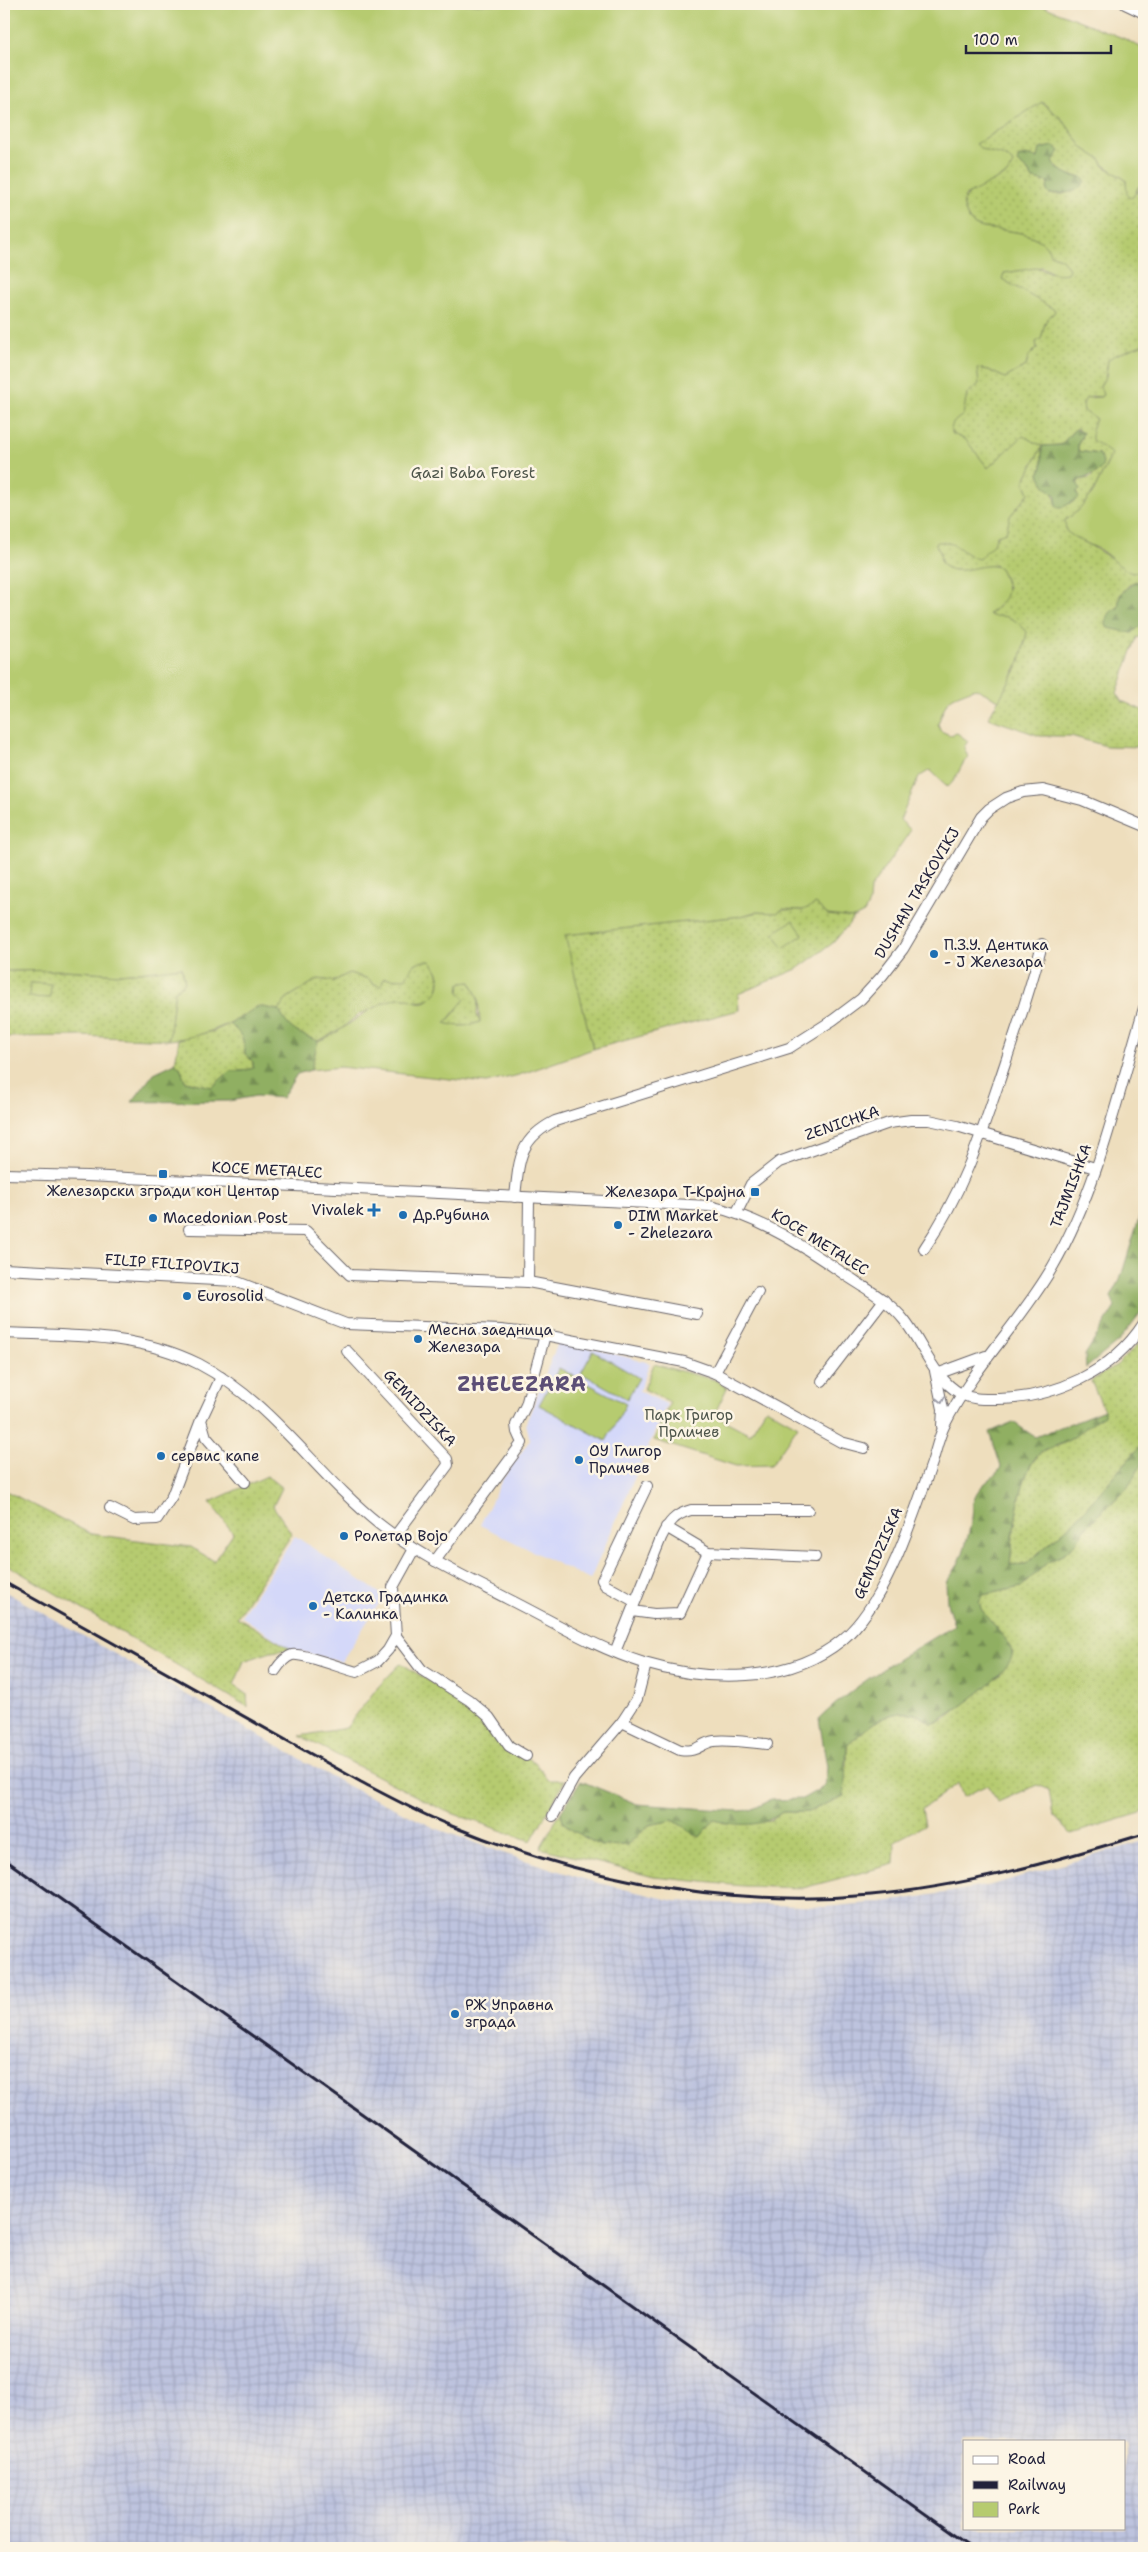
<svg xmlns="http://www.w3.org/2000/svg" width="1148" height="2552" viewBox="0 0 1148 2552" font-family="'Shantell Sans',sans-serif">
	<defs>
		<pattern id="industrial-grid" width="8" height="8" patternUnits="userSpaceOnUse" patternTransform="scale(1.25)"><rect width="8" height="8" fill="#bdc3de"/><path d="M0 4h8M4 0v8" fill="none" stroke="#a2a7bf"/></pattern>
		<pattern id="grass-dots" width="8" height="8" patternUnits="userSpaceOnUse" patternTransform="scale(1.25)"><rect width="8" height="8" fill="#b6cb6f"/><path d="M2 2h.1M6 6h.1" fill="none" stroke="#9cae61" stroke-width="1.8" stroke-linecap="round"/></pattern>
		<pattern id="forest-firs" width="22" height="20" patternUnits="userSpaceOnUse" patternTransform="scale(1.25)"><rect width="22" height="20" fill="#90af62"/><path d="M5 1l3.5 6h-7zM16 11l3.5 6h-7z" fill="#758e52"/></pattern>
	</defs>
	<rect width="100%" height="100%" fill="#fcf5e5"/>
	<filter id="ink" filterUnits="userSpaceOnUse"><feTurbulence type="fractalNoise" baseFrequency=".02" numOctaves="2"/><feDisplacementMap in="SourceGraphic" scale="10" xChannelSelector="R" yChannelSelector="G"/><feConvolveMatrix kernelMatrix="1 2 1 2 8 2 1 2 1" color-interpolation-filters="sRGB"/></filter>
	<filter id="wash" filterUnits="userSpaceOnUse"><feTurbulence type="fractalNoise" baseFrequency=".0096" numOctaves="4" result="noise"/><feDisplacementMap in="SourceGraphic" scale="20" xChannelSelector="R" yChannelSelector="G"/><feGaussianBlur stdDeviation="1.12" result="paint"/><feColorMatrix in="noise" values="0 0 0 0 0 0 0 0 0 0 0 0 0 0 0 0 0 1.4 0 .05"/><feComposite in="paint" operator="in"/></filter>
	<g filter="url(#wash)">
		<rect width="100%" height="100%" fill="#eedebd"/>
		<!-- built -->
		<g fill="#d4d8f9">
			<path d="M559,1340L650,1363L639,1391L667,1404L590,1580L480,1525L502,1480L530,1440L526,1423Z"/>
			<path d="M295,1536L384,1596L341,1662L291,1649L241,1616Z"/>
		</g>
		<!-- industrial -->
		<path fill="url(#industrial-grid)" fill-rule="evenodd" d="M4,1591L346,1785L435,1828L509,1855L587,1880L674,1901L825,1907L901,1900L991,1885L1144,1841V2548H4ZM964,2441H1124V2528H964Z"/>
		<!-- grass -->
		<g fill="url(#grass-dots)" stroke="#6c7655" fill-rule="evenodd">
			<path d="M1041,102L1063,120L1083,148L1100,159L1104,166L1126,180L1127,189L1137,193L1138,187L1144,184V344L1108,360L1103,394L1101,397L1091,396L1083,404L1084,411L1096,419L1092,429L1112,453L1093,493L1078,511L1065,520L1067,531L1109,557L1139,570L1144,563V584L1131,583L1120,595L1118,608L1139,626L1144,623V638L1137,637L1117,693L1122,701L1144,711V747L1106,746L1071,736H1040L988,718L1016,670L1026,640L1000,616L993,617L989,614L999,606L1008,587L1003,575L995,565C980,568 952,577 941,563L940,552L935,545L937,541C958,541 960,551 975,558L1007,527L1010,516L1029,493L1024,482L1042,446L1031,441L1005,453L988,468L973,449L951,433V425L958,418L967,394L978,384L977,368L989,370L1005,378L1026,366L1028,357L1037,348L1036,342L1041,339C1045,327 1042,321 1054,313V310L1002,279L1004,273C1020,271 1036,263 1050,273L1062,259L1049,254C1046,238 1024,233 1009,231C984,227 968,233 963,202C970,187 993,183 1007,174L986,151L979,148L976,144ZM1032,156L1053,161C1059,173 1069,176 1082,177L1064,194H1049L1048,182L1033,179L1025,167ZM1075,429H1078L1082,437L1078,443V451L1099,454L1100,469L1090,478L1079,480L1075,491L1056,502C1055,493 1044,484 1039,474L1042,467V446L1061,445Z"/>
			<path d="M811,904H816L828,915L854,918L833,943L797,969L738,994L739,1010L593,1049L564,935L741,916C759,911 784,909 803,910Z"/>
			<path d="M419,961H431C450,985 435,1011 405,998L359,1014L340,1030L318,1041L297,1034L284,1022L279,1010L287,998L318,979L334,981L349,973L369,979L373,984L384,978L397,979Z"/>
			<path d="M182,967L185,983L175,990L169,1040L82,1036L4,1037V971L66,970L120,974Z"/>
			<path d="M471,982L478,998L477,1015L480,1022C467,1027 457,1027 445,1023L457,1010L460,983Z"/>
			<path d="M229,1024C241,1033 245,1039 245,1054L253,1062V1068L243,1071H230L212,1087L185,1081L180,1067L175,1063L179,1039L214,1031Z"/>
			<path d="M1144,1338V1442L1073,1523L1026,1564L1010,1565C1013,1538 1018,1478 1036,1458C1044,1448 1056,1448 1066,1442C1079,1434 1090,1422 1103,1415L1104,1410L1091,1381L1117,1365Z"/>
			<path d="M1144,1461V1812L1071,1834L1053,1815L1049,1790L1037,1785L998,1802L987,1785L963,1797L958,1783L922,1809L925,1825L895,1841L894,1864L803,1888L742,1886L654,1877L540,1848L561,1812L563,1822L573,1831L601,1846L626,1845L649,1825L673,1820L700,1837L714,1819L725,1823L771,1821L782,1812H808L847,1766V1746C864,1729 885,1710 911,1713C918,1714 926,1720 932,1724L945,1719L1000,1675L1013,1653L981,1609L979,1601L983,1595L1021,1587L1048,1562L1062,1555L1075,1544L1087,1526L1127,1488Z"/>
			<path d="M267,1476L282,1488L273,1506L292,1534L237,1617L291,1649L271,1652L244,1661L234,1685L247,1694L248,1707L4,1563V1490L91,1534L191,1547L214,1561L233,1533L210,1502Z"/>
			<path d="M401,1663L482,1716L502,1745L535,1762L548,1780H565L531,1841L443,1810L300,1736L346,1728L377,1688Z"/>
		</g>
		<!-- forest -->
		<g fill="url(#forest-firs)" stroke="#59684e">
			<path d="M1054,146L1060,151L1053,161L1056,168L1072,176L1082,177L1085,181C1076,196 1064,192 1049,194L1047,191L1048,182L1033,179L1028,171L1017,162L1019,157L1025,155L1038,158L1040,149Z"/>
			<path d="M1075,429L1083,433L1078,443V451L1099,454C1113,473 1084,476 1077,482L1080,490L1076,492L1079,498L1063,507H1056V496L1045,486L1039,474L1042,467V446L1061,445Z"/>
			<path d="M1135,581L1144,584V623L1132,633L1108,628L1106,625C1107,617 1109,610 1118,608L1120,595Z"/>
			<path d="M258,1006L279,1010C289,1031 298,1033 318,1041L311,1070L297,1074L282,1098L256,1096L229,1101L132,1102L154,1073L175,1063L180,1067L185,1081L212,1087L230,1071H243L253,1068V1062L245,1054C245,1039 241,1033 229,1024Z"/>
			<path d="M1144,1202V1308L1119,1341L1086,1368L1085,1355L1115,1307L1111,1297L1120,1280Z"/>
			<path d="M1104,1410V1415C1089,1423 1081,1434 1067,1441C1056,1447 1044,1448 1036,1457C1019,1476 1012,1540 1010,1565L1026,1564L1073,1523L1144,1442V1461L1127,1488L1087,1526L1075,1544L1062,1555L1048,1562L1021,1587L983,1595L979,1601L981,1609C989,1620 1009,1639 1012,1652C1017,1669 948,1718 932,1724C927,1720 918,1714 911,1713C885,1710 864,1729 847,1746L844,1796L808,1812H782C762,1828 738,1826 714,1820L700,1837L673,1820L649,1825L627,1845L601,1846L573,1831L563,1822L561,1812L581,1781L637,1804L739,1811L751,1810L771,1800L802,1799L825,1786L827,1767L819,1719C859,1680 907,1654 954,1625L947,1603L946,1582C962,1564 967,1542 972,1518C973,1512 972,1505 974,1499C980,1482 994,1480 1001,1467L990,1432L1013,1422L1035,1437Z"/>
		</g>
		<!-- park -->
		<g fill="#b6cb6f" stroke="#6c7655" fill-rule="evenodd">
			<path d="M4,4H1038L1125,39L1144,49V184L1138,187L1134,196L1129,197L1127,194L1126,180L1104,165L1100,159L1083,148L1063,120L1042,102L976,144C985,156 1006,150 1013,164L1007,174L965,196L963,202C968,233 984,227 1009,231C1024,233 1046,238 1050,254L1062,259L1069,269L1067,273C1056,275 1051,273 1042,267L1004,273L1002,279L1055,310L1054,313C1042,321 1045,327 1041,339L1036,342L1037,348L1028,357L1026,366L1005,378L989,370L977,368L979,384L967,394L963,415C955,421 951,422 951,433L966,440L988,468L1023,436L1042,446L1024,482L1029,493L1010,516L1006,532L997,535L994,543L979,559C963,556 960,541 937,542L936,545L940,552L941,563C956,581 983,559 1000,568C1011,594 1009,596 989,614C994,618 994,616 1000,616C1012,616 1020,624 1027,632L1020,661L999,700L975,688C947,700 949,694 938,724L941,731L950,735L957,733L968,741L964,747L968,757C959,767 958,778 948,787L930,770L919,777L900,820L911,830L870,889L869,903L864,913L854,918L828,915L816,904L803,910L783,909L777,913L755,912L741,916L565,935L593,1049L519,1075L486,1083L340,1067L311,1070L318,1041C346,1032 367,1004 399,998C413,996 420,1011 434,995C445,984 439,971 430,961C410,961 415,966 404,979L384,978L381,986L373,984L369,979L349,973L334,981L318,979L287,998L279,1010L258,1006C230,1025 203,1037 169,1040L175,990L185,983L182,967L120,974L66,970L4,971ZM471,982L478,998L480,1022C467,1027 458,1027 445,1023L465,999L459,992L460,983Z"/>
			<path d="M1144,344V563L1139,571L1132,573C1118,567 1110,555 1097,548C1086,543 1076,539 1066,531L1065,520L1078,511L1093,493L1112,454L1092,440V429L1096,419L1084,411L1083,404L1086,398L1101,397L1103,395L1100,386L1106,376L1108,360L1113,356Z"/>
			<path d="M793,920L803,935L783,948L774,933Z"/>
			<path d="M30,983L51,984L50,998L29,997Z"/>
			<path d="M593,1351L639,1378L627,1399L581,1373Z"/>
			<path d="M654,1364L715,1380L727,1388L714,1415L750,1434L766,1408L798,1426L771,1465L736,1466L654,1440L670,1402L644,1389Z"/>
			<path d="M559,1368L626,1404L606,1441L539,1405Z"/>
		</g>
	</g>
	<g filter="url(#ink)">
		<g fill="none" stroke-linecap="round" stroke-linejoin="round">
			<!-- minor casing -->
			<g stroke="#696468" stroke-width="12">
				<g id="minor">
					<path d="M1125,4L1144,13"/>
					<path d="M4,1174L87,1176L710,1206C762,1218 803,1246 847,1276C867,1289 889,1301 904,1320C924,1345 932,1377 961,1394C973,1400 985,1399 998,1399C1054,1398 1113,1372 1144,1323"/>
					<path d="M515,1197C519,1160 519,1139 555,1121L789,1048L833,1020L861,999L882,976L903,949L981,817L989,809L1006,798L1023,792L1043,790L1082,800L1144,826"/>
					<path d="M737,1212L751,1184L779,1162L889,1123L911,1120H929L957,1126L1095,1168"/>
					<path d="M189,1229L306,1231L350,1275L528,1282L697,1314"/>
					<path d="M924,1249C965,1189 982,1132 1005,1064C1018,1024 1032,985 1042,944"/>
					<path d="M4,1269L235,1281L346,1324L501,1330L545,1335L684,1362L715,1373L841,1442L864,1448"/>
					<path d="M528,1282L529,1198"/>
					<path d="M4,1333C70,1336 138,1333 199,1364C272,1402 316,1474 379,1524C418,1555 464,1576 508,1599C552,1621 596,1648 644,1663C708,1682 788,1684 842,1640C886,1604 913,1516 932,1463C936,1450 939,1436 945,1424C974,1366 1021,1322 1053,1266C1098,1188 1118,1094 1144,1008"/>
					<path d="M347,1351L447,1459L448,1465L395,1536"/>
					<path d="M935,1371L943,1409L942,1426"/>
					<path d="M715,1373L758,1292"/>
					<path d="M937,1374L986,1356"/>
					<path d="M221,1377L201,1420L206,1437L245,1482"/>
					<path d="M822,1381L884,1300"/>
					<path d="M110,1508L134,1520L157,1519L172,1496L201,1420"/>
					<path d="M666,1527L708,1552L815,1557"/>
					<path d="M435,1561L522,1443L517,1432L516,1425L526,1405L545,1335"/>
					<path d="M634,1601L605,1585L602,1580L647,1486"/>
					<path d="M632,1611L654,1614L680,1613L708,1552"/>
					<path d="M396,1636L422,1670L469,1700L489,1717L509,1746L526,1756"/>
					<path d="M615,1652L661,1538C668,1523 675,1514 691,1510H808"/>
					<path d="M275,1671C279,1665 285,1657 292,1655C303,1653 344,1669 357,1672L378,1661L388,1650L396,1636L393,1587L414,1549"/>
					<path d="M622,1722L680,1750C698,1753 700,1743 714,1741C731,1739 750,1743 767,1744"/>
					<path d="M553,1816L574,1778L622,1722L637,1699L646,1664"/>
				</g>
			</g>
			<!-- minor -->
			<use href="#minor" stroke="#fff" stroke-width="10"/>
			<!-- rail -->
			<g stroke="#22223b" stroke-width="3">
				<path d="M4,1582L361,1782C390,1797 419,1813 449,1825C583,1880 726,1908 871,1895C964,1887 1055,1861 1144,1834"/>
				<path d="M4,1859L972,2548"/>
			</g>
		</g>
		<!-- one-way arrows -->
		<defs><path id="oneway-chevron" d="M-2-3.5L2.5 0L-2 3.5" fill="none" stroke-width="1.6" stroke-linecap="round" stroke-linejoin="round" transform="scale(1.25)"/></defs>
		<use stroke="#9c9ca7" href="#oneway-chevron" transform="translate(941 1400) rotate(78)"/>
	</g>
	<!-- markers -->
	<g fill="#1f6fb2" stroke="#fcf5e5" stroke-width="2">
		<circle cx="934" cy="954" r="5"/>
		<rect x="158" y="1169" width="10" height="10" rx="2.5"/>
		<rect x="750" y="1187" width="10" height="10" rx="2.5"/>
		<path d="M371.5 1202.5h5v5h5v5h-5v5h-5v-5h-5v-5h5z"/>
		<circle cx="403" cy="1215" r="5"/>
		<circle cx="153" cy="1218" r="5"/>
		<circle cx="618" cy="1225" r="5"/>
		<circle cx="187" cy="1296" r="5"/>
		<circle cx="418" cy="1339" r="5"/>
		<circle cx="161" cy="1456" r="5"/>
		<circle cx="579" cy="1460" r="5"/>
		<circle cx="344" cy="1536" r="5"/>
		<circle cx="313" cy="1606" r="5"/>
		<circle cx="455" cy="2014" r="5"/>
	</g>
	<g text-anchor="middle" stroke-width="5" stroke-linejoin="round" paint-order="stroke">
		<!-- park labels -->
		<g font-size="15" fill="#4e554b" stroke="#fcf5e5">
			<text x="473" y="478">Gazi Baba Forest</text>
			<text x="689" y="1420">Парк Григор<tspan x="689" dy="17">Прличев</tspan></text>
		</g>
		<!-- street labels -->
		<g font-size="15" fill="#22223b" stroke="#fcf5e5">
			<text transform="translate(917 893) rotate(-59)" y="5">DUSHAN TASKOVIKJ</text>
			<text transform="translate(842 1123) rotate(-19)" y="5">ZENICHKA</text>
			<text transform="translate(267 1170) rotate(3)" y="5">KOCE METALEC</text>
			<text transform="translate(1071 1186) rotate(-69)" y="5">TAJMISHKA</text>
			<text transform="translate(820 1242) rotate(32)" y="5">KOCE METALEC</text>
			<text transform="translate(172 1264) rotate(4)" y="5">FILIP FILIPOVIKJ</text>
			<text transform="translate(420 1408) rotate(47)" y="5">GEMIDZISKA</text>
			<text transform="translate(878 1553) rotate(-66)" y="5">GEMIDZISKA</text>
		</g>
		<!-- poi labels -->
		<g font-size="15" fill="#22223b" stroke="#fcf5e5" text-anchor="start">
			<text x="944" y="950">П.З.У. Дентика<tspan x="944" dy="17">- Ј Железара</tspan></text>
			<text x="163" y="1196" text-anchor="middle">Железарски згради кон Центар</text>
			<text x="745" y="1197" text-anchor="end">Железара Т-Крајна</text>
			<text x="364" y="1215" text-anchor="end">Vivalek</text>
			<text x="413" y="1220">Др.Рубина</text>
			<text x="628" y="1221">DIM Market<tspan x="628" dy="17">- Zhelezara</tspan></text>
			<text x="163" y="1223">Macedonian Post</text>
			<text x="197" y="1301">Eurosolid</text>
			<text x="428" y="1335">Месна заедница<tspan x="428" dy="17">Железара</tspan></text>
			<text x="589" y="1456">ОУ Глигор<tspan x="589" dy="17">Прличев</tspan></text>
			<text x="171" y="1461">сервис капе</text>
			<text x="354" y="1541">Ролетар Војо</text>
			<text x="323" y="1602">Детска Градинка<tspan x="323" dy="17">- Калинка</tspan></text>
			<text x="465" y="2010">РЖ Управна<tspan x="465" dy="17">зграда</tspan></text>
		</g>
		<!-- district labels -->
		<g font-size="20" font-weight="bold" letter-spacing="1" fill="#5c4e76" stroke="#fcf5e5">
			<text x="522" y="1391">ZHELEZARA</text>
		</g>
	</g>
	<!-- margin -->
	<rect width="1148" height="2552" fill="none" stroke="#fcf5e5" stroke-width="20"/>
	<!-- legend -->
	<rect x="963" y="2440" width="162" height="90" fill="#fcf5e5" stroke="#a5a1a1"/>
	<rect x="973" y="2456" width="25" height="8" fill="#ffffff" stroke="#a5a1a1"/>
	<text x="1008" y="2464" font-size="15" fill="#22223b">Road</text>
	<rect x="973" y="2481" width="25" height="8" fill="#22223b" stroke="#a5a1a1"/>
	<text x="1008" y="2490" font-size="15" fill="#22223b">Railway</text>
	<rect x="973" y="2502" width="25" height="15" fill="#b6cb6f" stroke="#a5a1a1"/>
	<text x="1008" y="2514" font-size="15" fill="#22223b">Park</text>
	<!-- scale -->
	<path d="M966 45v8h145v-8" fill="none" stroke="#22223b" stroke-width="2.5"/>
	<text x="973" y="45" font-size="15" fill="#22223b" stroke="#fcf5e5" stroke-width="4" paint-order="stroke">100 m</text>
</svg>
